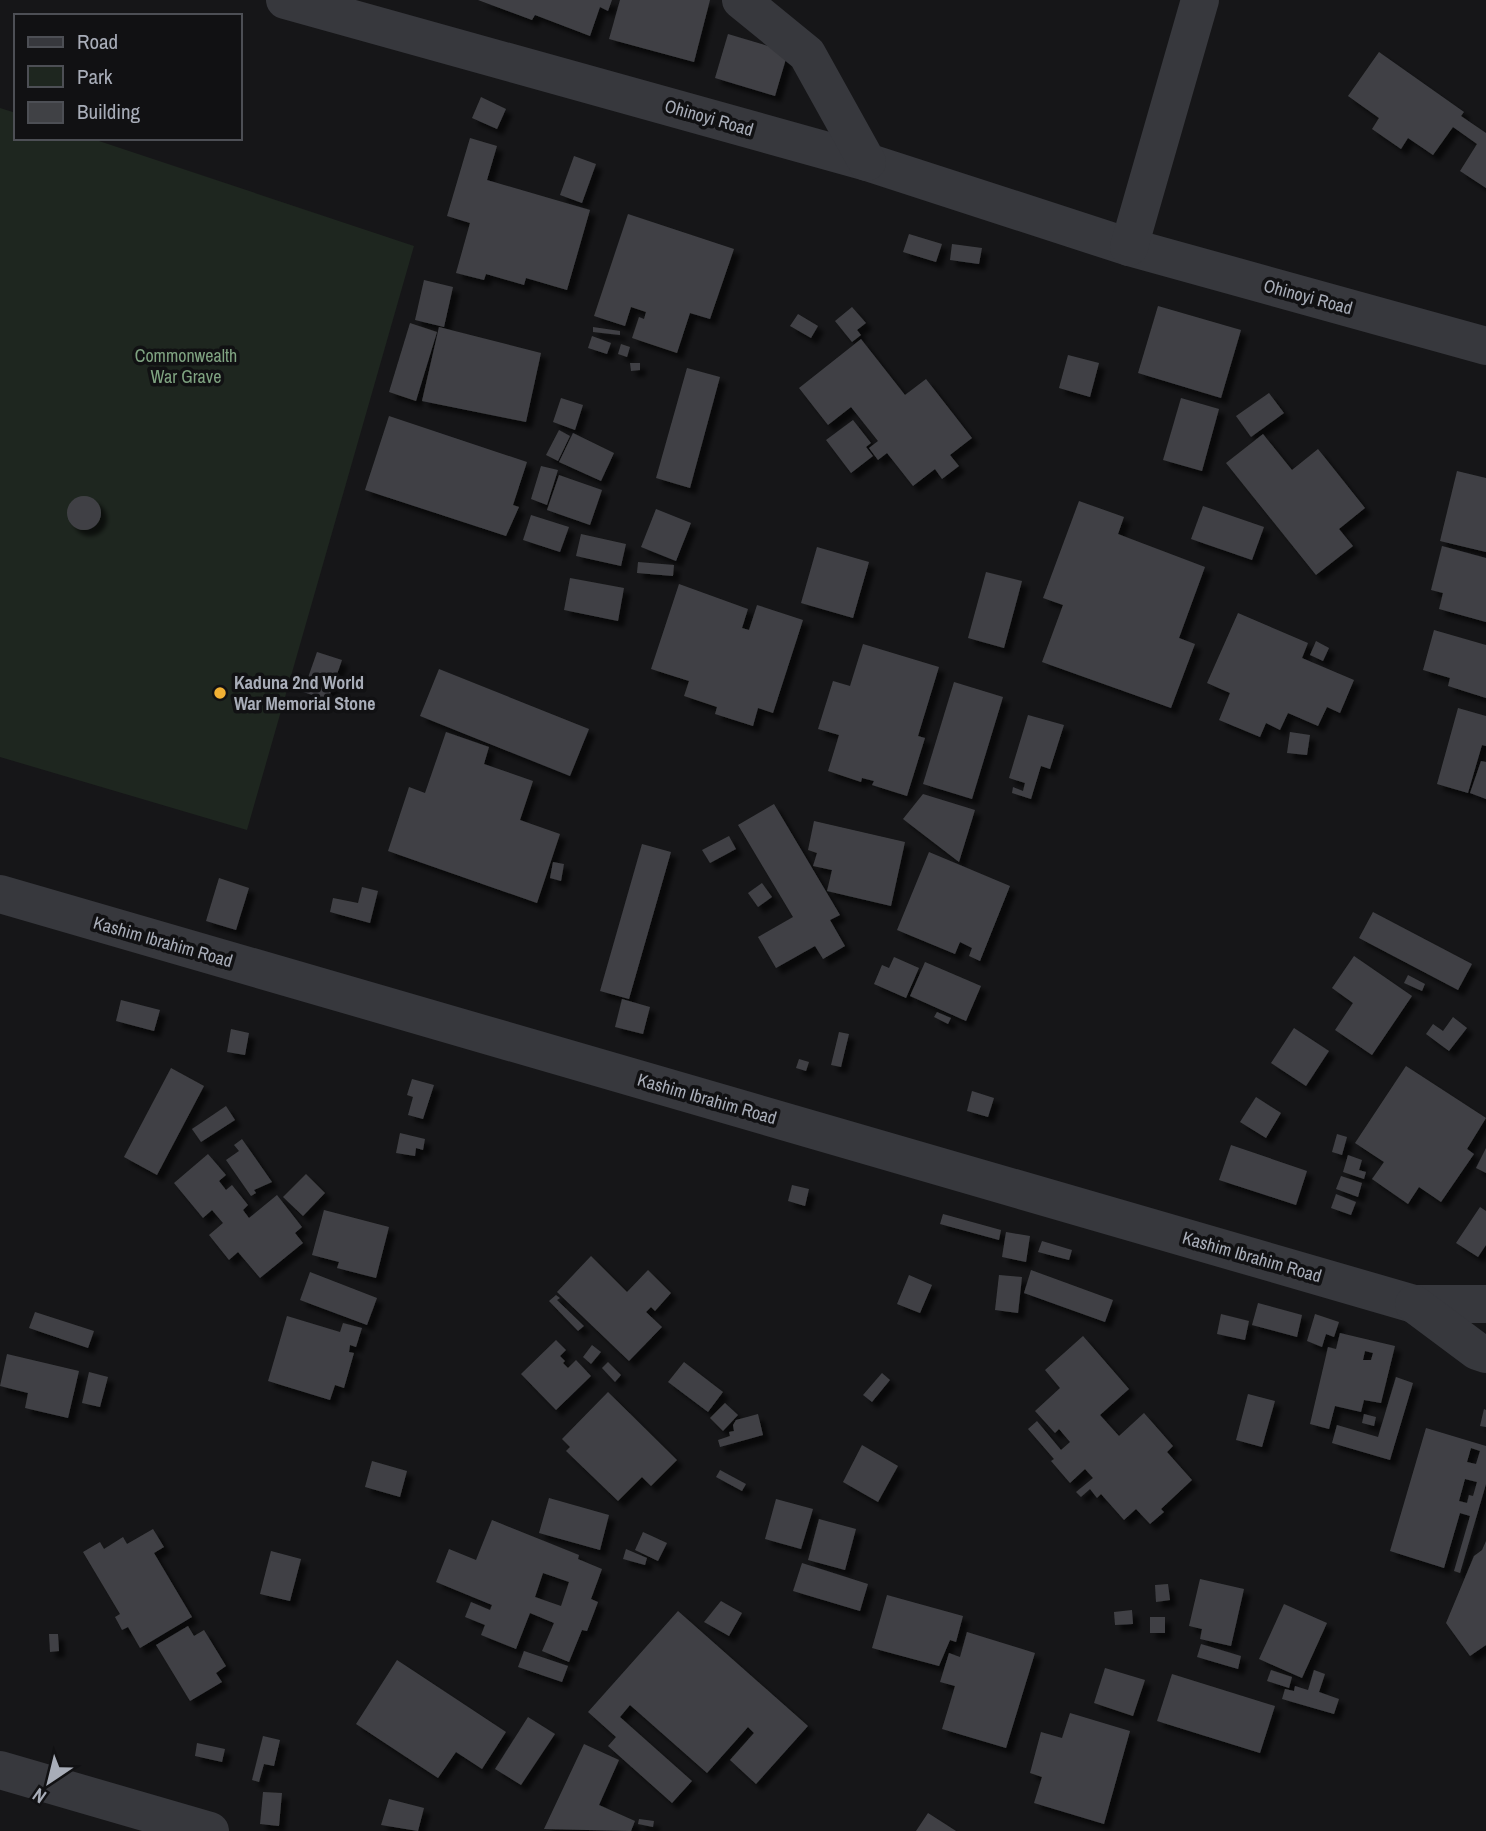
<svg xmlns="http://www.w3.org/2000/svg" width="1486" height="1831" viewBox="0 0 1486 1831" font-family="'Archivo Narrow',sans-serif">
	<defs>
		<filter id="shadow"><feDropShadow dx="6" dy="6" stdDeviation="2" flood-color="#0009"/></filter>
	</defs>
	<rect width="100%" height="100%" fill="#161618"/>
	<!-- green -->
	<path fill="#1e261f" d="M0,108L16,113V138H90L414,246L247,830L0,757Z"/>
	<!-- building -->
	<g fill="#404145" fill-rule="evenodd" filter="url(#shadow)">
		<path d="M478,0H612L608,11L600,7L590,36L535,15L532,20Z"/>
		<path d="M620,0H710L694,62L609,39Z"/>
		<path d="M728,34L788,52L775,96L715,78Z"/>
		<path d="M1379,52L1464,112L1461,116L1486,133V188L1460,171L1477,144L1453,127L1433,155L1408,138L1401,149L1372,129L1379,118L1348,96Z"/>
		<path d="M481,97L506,109L497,129L472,118Z"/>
		<path d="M470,138L497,146L487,180L590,210L567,290L526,278L524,285L486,274L484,280L456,273L470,223L447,216Z"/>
		<path d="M574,156L596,164L582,203L560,195Z"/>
		<path d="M628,214L734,249L710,319L690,313L677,353L632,338L639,317L644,319L646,312L631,307L625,326L594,316Z"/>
		<path d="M909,234L942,244L936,262L903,252Z"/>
		<path d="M952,244L982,248L979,264L950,260Z"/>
		<path d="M424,280L453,287L444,327L415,320Z"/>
		<path d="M1158,306L1241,330L1221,398L1138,373Z"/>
		<path d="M852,307L866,323L857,330L861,335L852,342L835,321Z"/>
		<path d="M798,314L818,326L811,338L790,326Z"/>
		<path d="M410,323L437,332L416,401L389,392Z"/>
		<path d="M439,327L541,353L526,422L422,401Z"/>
		<path d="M593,327L620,331V335L593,332Z"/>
		<path d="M592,336L611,343L607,354L588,348Z"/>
		<path d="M861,339L905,395L926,379L972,438L950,455L959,466L942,479L935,469L913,486L887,453L878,460L869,448L878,441L851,407L828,425L799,388Z"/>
		<path d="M621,344L630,347L627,357L618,354Z"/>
		<path d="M1068,355L1099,363L1090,397L1059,388Z"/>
		<path d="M630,363H640V370L631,371Z"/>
		<path d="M687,368L720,377L690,488L656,478Z"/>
		<path d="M1269,393L1284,413L1251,437L1236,416Z"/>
		<path d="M561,398L583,405L575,430L553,422Z"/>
		<path d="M1181,398L1219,409L1202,471L1163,460Z"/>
		<path d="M389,416L527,462L513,505L519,507L506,536L365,490Z"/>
		<path d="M853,420L871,443L866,447L873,456L851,473L826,440Z"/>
		<path d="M559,430L570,436L558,461L546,455Z"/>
		<path d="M573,433L614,453L601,481L559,462Z"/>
		<path d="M1263,434L1292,470L1318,449L1365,508L1339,529L1353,546L1316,575L1226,463Z"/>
		<path d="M541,466L558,470L547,505L531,499Z"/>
		<path d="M1457,471L1486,478V552L1440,541Z"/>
		<path d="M559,475L602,490L590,525L547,510Z"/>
		<circle cx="84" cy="513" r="17"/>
		<path d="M1079,501L1124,517L1118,534L1205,567L1179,638L1195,644L1171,708L1042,662L1063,605L1043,598Z"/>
		<path d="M1203,506L1264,527L1252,560L1191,539Z"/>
		<path d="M656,509L691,523L676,561L641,547Z"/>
		<path d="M531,515L569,527L560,552L523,540Z"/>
		<path d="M581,534L626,544L621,566L576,556Z"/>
		<path d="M1442,546L1486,558V622L1439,609L1443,593L1431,590Z"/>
		<path d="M817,547L869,562L853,618L801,603Z"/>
		<path d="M638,562L674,565L673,576L637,573Z"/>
		<path d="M986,572L1022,581L1004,648L968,638Z"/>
		<path d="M570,578L624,588L618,621L564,610Z"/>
		<path d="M679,584L748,609L742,628L749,630L757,605L803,620L773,713L758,708L753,726L715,714L717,707L684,696L689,681L651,669Z"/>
		<path d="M1238,613L1308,643L1302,658L1354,680L1340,713L1327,707L1318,726L1288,713L1280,730L1266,723L1260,737L1219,720L1230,693L1207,683Z"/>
		<path d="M1434,630L1486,645V698L1448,686L1450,678L1423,670Z"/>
		<path d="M1316,641L1329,648L1323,661L1310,655Z"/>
		<path d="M863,644L939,667L918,736L925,738L907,796L872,785L874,781L862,778L861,782L828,771L839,735L818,729L833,681L850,686Z"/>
		<path d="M317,652L342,660L328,700L303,692Z"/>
		<path d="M439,669L589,729L570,776L420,716Z"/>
		<path d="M954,682L1003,697L972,799L923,784Z"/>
		<path d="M1458,708L1486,716V746L1482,745L1468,793L1437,784Z"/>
		<path d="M1028,715L1064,725L1050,769L1041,766L1031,799L1012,793L1013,787L1023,791L1025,783L1009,778Z"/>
		<path d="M446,732L489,747L484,764L533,781L520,820L560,834L537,903L388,851L409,787L425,793Z"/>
		<path d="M1290,732L1310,735L1307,755L1287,753Z"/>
		<path d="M1481,761L1486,762V799L1470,793Z"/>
		<path d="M923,794L975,810L959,862L903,819Z"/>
		<path d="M774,804L840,915L830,920L845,946L823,959L815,946L776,968L758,937L793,917L738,825Z"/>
		<path d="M814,821L905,842L891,906L827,891L832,870L813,866L817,853L808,850Z"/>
		<path d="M729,836L736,849L710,863L702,850Z"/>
		<path d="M642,844L671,852L629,999L600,991Z"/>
		<path d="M929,852L1010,886L980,961L969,956L972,948L960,942L955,954L897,930Z"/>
		<path d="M553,862L564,864L561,881L550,878Z"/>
		<path d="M219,878L249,888L236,930L206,921Z"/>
		<path d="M762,883L772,897L758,907L748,893Z"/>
		<path d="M362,887L378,891L370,923L330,912L333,898L358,903Z"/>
		<path d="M1373,912L1472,964L1458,990L1359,938Z"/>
		<path d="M1354,956L1412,996L1372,1055L1335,1030L1353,1003L1332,988Z"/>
		<path d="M894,957L919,968L906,998L874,984L882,965L889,968Z"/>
		<path d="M925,962L981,986L966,1021L910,996Z"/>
		<path d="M1408,975L1425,984L1422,991L1404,983Z"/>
		<path d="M622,999L650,1007L643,1034L615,1027Z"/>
		<path d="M121,1000L160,1010L154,1031L116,1021Z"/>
		<path d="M937,1012L951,1018L948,1024L934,1017Z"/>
		<path d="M1453,1017L1467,1028L1449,1051L1426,1034L1433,1024L1443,1031Z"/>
		<path d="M1294,1028L1329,1051L1306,1086L1271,1063Z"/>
		<path d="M231,1029L249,1033L245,1055L227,1052Z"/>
		<path d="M839,1032L849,1034L841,1067L831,1065Z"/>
		<path d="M799,1059L809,1062L806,1071L796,1068Z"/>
		<path d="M1406,1066L1486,1118L1467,1149L1474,1154L1441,1202L1419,1187L1408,1204L1372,1179L1384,1162L1355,1143Z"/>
		<path d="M171,1068L204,1086L157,1175L124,1157Z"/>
		<path d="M412,1079L434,1085L423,1119L408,1115L413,1097L407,1095Z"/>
		<path d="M972,1091L994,1098L988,1117L967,1111Z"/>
		<path d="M1256,1097L1281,1113L1266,1138L1240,1122Z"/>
		<path d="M226,1106L235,1120L201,1142L192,1129Z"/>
		<path d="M400,1133L425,1139L423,1150L416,1148L415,1156L396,1153Z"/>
		<path d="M1337,1134L1347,1137L1342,1155L1332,1152Z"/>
		<path d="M242,1139L272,1182L254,1190L256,1193L251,1196L226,1160L239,1151L234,1145Z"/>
		<path d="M1231,1145L1307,1171L1296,1205L1219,1180Z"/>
		<path d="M1486,1148V1173L1476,1168Z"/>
		<path d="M208,1154L226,1175L219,1181L226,1190L232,1185L248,1205L243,1210L249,1218L277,1195L302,1227L295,1233L303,1243L260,1278L238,1252L229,1260L209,1235L223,1223L212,1210L203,1218L174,1183Z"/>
		<path d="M1348,1155L1362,1160L1359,1170L1366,1172L1364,1179L1343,1172Z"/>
		<path d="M306,1174L325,1193L303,1216L283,1197Z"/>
		<path d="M1341,1176L1362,1183L1358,1197L1336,1189Z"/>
		<path d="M792,1185L809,1189L805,1206L788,1201Z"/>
		<path d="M1336,1194L1356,1202L1351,1215L1331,1208Z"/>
		<path d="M1480,1207L1486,1211V1245L1478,1257L1456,1243Z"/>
		<path d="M324,1210L389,1227L376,1278L337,1268L339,1262L312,1255Z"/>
		<path d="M943,1214L1001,1230L999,1240L940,1224Z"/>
		<path d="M1006,1232L1030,1236L1026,1262L1002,1257Z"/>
		<path d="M1042,1241L1072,1250L1069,1260L1038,1252Z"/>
		<path d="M591,1256L627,1292L648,1270L671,1293L655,1311L651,1307L646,1312L662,1327L629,1361L557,1292Z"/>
		<path d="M1031,1270L1113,1300L1105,1322L1024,1293Z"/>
		<path d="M310,1272L377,1298L367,1325L300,1300Z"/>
		<path d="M909,1275L932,1285L920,1313L897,1304Z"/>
		<path d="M999,1275L1022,1277L1018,1313L995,1310Z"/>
		<path d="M556,1295L560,1298L557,1300L584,1326L578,1331L549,1301Z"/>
		<path d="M1258,1303L1302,1315L1297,1337L1252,1325Z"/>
		<path d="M35,1312L94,1331L88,1348L29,1328Z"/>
		<path d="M1221,1314L1249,1321L1245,1340L1217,1334Z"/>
		<path d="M1315,1314L1339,1322L1334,1337L1326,1334L1322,1347L1307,1341Z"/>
		<path d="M287,1316L340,1332L343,1323L362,1328L356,1347L350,1345L349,1352L354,1353L344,1388L335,1385L330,1400L268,1381Z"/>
		<path d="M1340,1333L1395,1346L1381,1403L1364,1400L1361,1412L1335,1406L1329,1429L1310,1424L1328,1347L1336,1349ZM1365,1351L1373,1353L1371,1360H1363Z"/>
		<path d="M1083,1336L1129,1389L1100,1415L1119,1436L1144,1413L1173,1446L1167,1452L1192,1480L1161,1509L1164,1512L1150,1524L1136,1509L1124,1520L1101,1494L1097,1498L1090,1489L1081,1497L1076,1492L1093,1478L1085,1469L1070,1483L1051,1461L1054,1459L1028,1429L1037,1421L1061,1450L1070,1442L1059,1429L1055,1433L1035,1411L1060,1388L1045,1370Z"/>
		<path d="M556,1340L566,1350L560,1356L565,1361L563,1363L568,1368L576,1360L591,1376L556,1410L521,1374Z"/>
		<path d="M592,1345L601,1352L591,1364L583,1357Z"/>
		<path d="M7,1354L79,1371L68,1418L25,1408L28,1393L0,1386Z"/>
		<path d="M608,1362L621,1375L615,1382L602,1368Z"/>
		<path d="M684,1362L723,1392L708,1412L668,1382Z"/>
		<path d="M89,1372L108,1377L100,1407L82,1403Z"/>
		<path d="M882,1373L890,1380L872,1402L863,1395Z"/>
		<path d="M1396,1377L1413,1383L1390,1460L1332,1443L1337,1425L1378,1437Z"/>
		<path d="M608,1392L677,1460L651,1486L642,1477L618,1501L566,1451L570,1447L562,1439Z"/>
		<path d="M1248,1394L1275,1401L1262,1447L1236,1440Z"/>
		<path d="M725,1403L738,1415L723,1431L710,1418Z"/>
		<path d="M1484,1409L1486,1410V1427L1480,1426Z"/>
		<path d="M758,1414L763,1435L720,1447L718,1440L730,1436L729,1432L734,1431L733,1425L736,1420Z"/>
		<path d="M1364,1414L1376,1417L1374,1426L1362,1423Z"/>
		<path d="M1426,1428L1486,1446V1484L1460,1573L1454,1571L1470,1516L1460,1513L1444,1568L1390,1551ZM1471,1448L1480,1451L1476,1464L1467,1462ZM1465,1479L1477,1482L1473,1496L1469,1495L1467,1503L1459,1501Z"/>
		<path d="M862,1445L898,1466L878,1502L843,1482Z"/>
		<path d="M372,1461L407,1471L400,1497L365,1487Z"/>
		<path d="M720,1470L746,1484L742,1491L716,1477Z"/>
		<path d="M549,1498L609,1515L600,1550L539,1533Z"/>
		<path d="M776,1499L813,1509L801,1549L765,1539Z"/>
		<path d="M819,1519L856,1529L845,1570L808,1560Z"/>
		<path d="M492,1520L579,1555L578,1559L602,1569L591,1599L598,1602L587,1631L582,1630L569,1662L542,1651L554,1623L530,1613L516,1649L481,1635L485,1625L465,1617L471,1602L490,1610L492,1605L436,1582L449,1549L476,1560ZM543,1573L569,1582L561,1606L535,1597Z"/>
		<path d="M153,1529L164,1547L154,1553L192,1617L140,1648L128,1627L122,1630L115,1617L120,1614L83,1552L100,1542L104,1549L123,1537L127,1544Z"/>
		<path d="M643,1532L667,1543L658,1561L635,1550Z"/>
		<path d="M1486,1541V1645L1470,1656L1446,1623L1474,1556L1482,1550Z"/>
		<path d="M626,1549L647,1558L645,1565L623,1559Z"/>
		<path d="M271,1551L301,1559L290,1601L260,1594Z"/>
		<path d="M802,1563L868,1584L860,1611L793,1591Z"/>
		<path d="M1200,1579L1244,1589L1231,1646L1200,1639L1202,1629L1189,1626Z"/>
		<path d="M1168,1584L1170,1600L1156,1602L1155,1585Z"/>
		<path d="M887,1595L963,1616L956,1642L950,1640L939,1666L872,1648Z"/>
		<path d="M721,1601L742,1613L729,1636L704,1622Z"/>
		<path d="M1284,1604L1327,1623L1302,1678L1259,1659Z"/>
		<path d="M1132,1610L1133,1624L1115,1625L1114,1612Z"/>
		<path d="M678,1611L808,1726L756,1784L730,1760L754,1733L748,1727L707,1773L630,1705L620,1717L692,1781L672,1803L608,1746L616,1737L588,1712Z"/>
		<rect x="1150" y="1617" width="15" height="16"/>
		<path d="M188,1626L194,1636L204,1630L226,1666L216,1673L222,1682L190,1701L156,1645Z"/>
		<path d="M967,1632L1035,1653L1006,1748L942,1729L955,1686L940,1682L949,1653L960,1657Z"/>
		<path d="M49,1634H58L59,1651L50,1652Z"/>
		<path d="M1201,1644L1241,1656L1238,1669L1197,1657Z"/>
		<path d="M524,1651L568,1666L562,1682L518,1667Z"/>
		<path d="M397,1660L506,1732L482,1769L456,1752L438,1778L356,1724Z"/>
		<path d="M1105,1668L1145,1680L1133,1716L1094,1703Z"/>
		<path d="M1271,1670L1292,1677L1289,1688L1267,1681Z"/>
		<path d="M1314,1670L1325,1674L1319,1692L1339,1699L1334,1714L1282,1699L1285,1689L1294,1691L1295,1686L1308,1690Z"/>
		<path d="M1172,1674L1275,1706L1260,1753L1157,1721Z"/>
		<path d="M1070,1713L1130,1731L1104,1824L1034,1803L1042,1777L1030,1773L1041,1732L1062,1738Z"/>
		<path d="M528,1717L555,1734L521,1785L495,1769Z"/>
		<path d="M263,1736L280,1740L274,1766L264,1764L259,1782L252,1780Z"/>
		<path d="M197,1743L225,1749L222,1762L195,1756Z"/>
		<path d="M584,1744L619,1760L599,1805L635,1821L631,1831L544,1829Z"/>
		<path d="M263,1792L282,1793L279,1826L260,1824Z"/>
		<path d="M389,1799L424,1808L418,1831L381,1825Z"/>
		<path d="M928,1813L956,1831H916Z"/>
		<path d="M639,1819L654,1821L653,1827L638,1824Z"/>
	</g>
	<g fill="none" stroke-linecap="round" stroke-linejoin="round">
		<!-- minor -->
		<g stroke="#37383d" stroke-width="38">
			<path d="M285,0L867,162L1129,247L1486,346"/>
			<path d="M741,0L807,54L867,162"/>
			<path d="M1129,247L1200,0"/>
			<path d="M0,894L1414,1304H1486"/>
			<path d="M1414,1304L1477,1351L1486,1354"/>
		</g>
		<!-- tertiary -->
		<path stroke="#37383d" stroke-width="38" d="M0,1770L210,1831"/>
	</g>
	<!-- markers -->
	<circle fill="#f2b134" stroke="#111113" stroke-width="2.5" cx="220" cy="693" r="7"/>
	<g text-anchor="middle" stroke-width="7" stroke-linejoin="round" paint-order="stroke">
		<!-- street labels -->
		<g font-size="18" fill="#a8adb8" stroke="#111113">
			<text transform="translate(709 118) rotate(16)" y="6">Ohinoyi Road</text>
			<text transform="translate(1308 297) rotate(15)" y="6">Ohinoyi Road</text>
			<text transform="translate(163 942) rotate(16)" y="6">Kashim Ibrahim Road</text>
			<text transform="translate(707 1099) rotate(16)" y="6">Kashim Ibrahim Road</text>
			<text transform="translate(1252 1257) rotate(16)" y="6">Kashim Ibrahim Road</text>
		</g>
		<!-- park labels -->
		<g font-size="18" fill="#7fa381" stroke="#111113">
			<text x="186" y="362">Commonwealth<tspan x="186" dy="21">War Grave</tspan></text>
		</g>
		<!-- poi labels -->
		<g font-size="18" font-weight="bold" fill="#a8adb8" stroke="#111113" text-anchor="start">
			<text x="234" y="689">Kaduna 2nd World<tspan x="234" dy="21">War Memorial Stone</tspan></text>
		</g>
	</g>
	<!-- legend -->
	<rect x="14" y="14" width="228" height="126" fill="#111113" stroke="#4d4f55" stroke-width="2"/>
	<rect x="28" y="37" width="35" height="10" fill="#37383d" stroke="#4d4f55" stroke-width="2"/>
	<text x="77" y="49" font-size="21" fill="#a8adb8">Road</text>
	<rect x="28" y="66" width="35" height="21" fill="#1e261f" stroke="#4d4f55" stroke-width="2"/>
	<text x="77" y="84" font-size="21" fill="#a8adb8">Park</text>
	<rect x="28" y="102" width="35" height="21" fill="#404145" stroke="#4d4f55" stroke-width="2"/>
	<text x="77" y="119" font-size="21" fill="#a8adb8">Building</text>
	<!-- north arrow -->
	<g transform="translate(49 1782) rotate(215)" stroke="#111113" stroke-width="5" paint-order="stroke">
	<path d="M0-5L12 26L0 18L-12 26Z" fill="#a8adb8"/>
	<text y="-10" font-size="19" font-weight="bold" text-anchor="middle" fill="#a8adb8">N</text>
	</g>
</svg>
